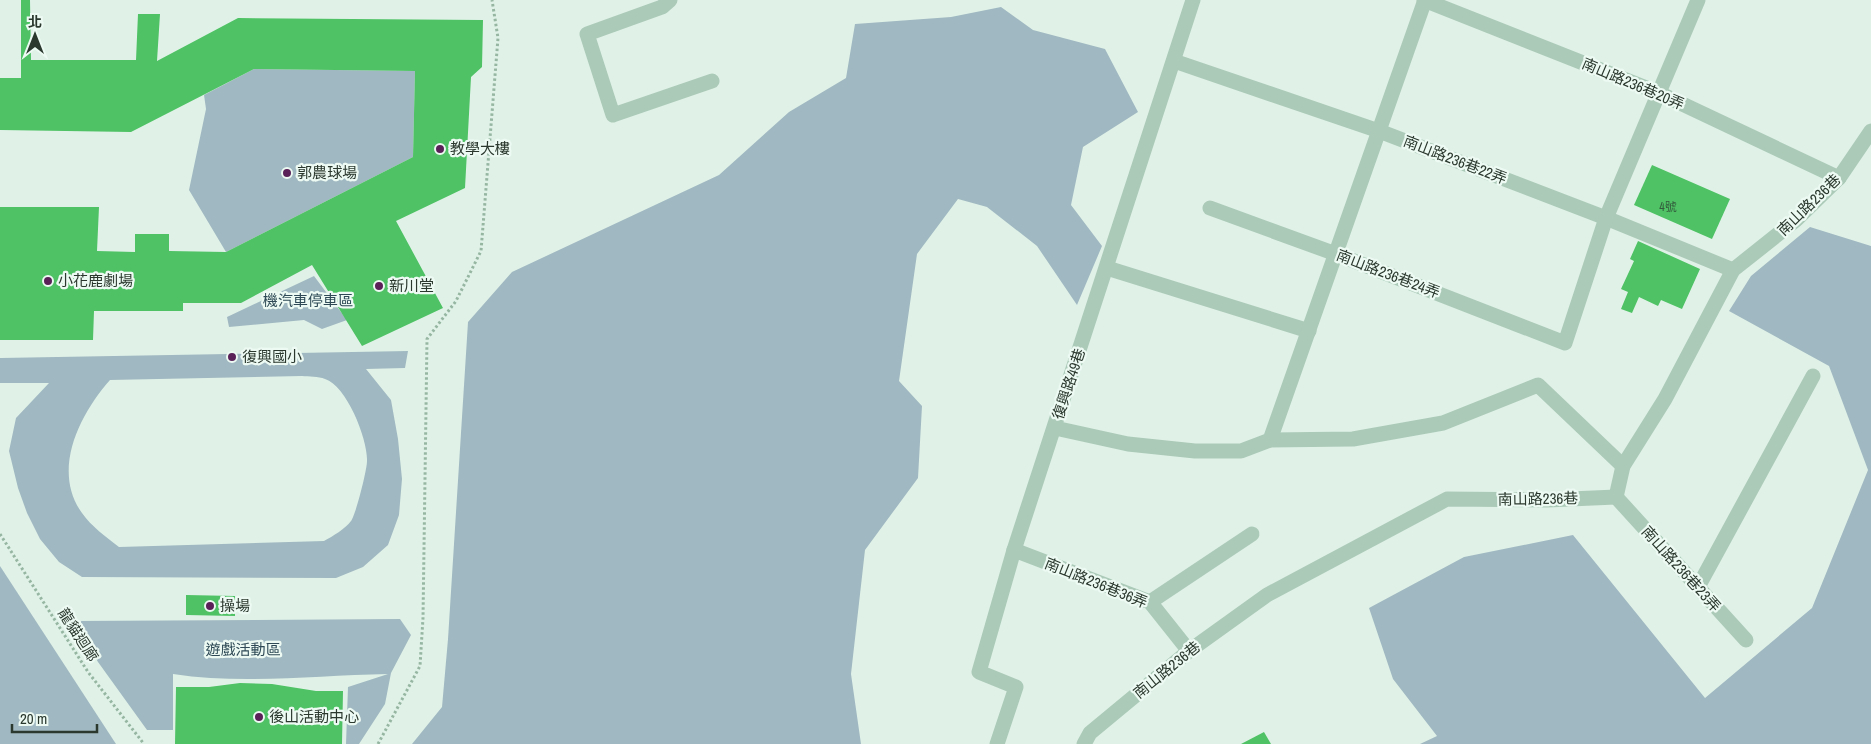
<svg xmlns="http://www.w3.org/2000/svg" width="1871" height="744" viewBox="0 0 1871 744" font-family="'Archivo Narrow','Noto Sans TC',sans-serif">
	<rect width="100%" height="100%" fill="#e0f2e8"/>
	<!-- green -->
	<g fill="#a0b8c1" fill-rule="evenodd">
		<path d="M1001,7L1033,30L1105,49L1138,112L1083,147L1071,205L1102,246L1077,305L1037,246L987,207L958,199L917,254L899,381L922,406L918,478L865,550L851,674L861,744H412L442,707L448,639L468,322L512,272L719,175L789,112L846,78L855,24L951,17Z"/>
		<path d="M254,69L415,71L413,157L226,252L189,190L206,109L204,95Z"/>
		<path d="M1810,227L1871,246V744H1420L1437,736L1393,679L1369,608L1464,557L1573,535L1705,698L1812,608L1868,470L1829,366L1729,311L1751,276Z"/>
		<path d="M314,276L347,320L322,329L304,320L229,327L227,317Z"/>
		<path d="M408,351L405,368L366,369L391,400L398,439L402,479L399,515L388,545L363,567L336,578L82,577L59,562L40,539L27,513L18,488L9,451L16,418L49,383H0V358ZM302,376C309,377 318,376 325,379C347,386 368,440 367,461C367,470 356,514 351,521C345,529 333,536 324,541L119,547C106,537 91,526 82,513C51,470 80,414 110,380Z"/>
		<path d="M0,566L116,744H0Z"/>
		<path d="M400,619L411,635L391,673L385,704L359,744H346L348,687L388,674C317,675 244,685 173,674V730H147L98,662L73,621Z"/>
	</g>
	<!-- building -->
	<g fill="#4ec264">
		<path d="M21,0H30L31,60H136L138,14H160L157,61L238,18L483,20L482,67L471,77L465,188L396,221L443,308L362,346L312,265L241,303H183V311H94L93,340H0V207H99L97,251L135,252V234H169V251L226,252L413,157L415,71L254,69L131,132L0,130V78H21Z"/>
		<path d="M1652,165L1730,199L1712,239L1634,205Z"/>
		<path d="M1638,241L1700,269L1682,309L1661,300L1658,306L1639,297L1632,313L1621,309L1628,292L1621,289L1634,261L1630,259Z"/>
		<path d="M186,595L235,596V616L186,615Z"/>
		<path d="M240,683L272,684L316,691H343L342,744H175L176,687H209Z"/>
		<path d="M1264,732L1271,744H1241Z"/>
	</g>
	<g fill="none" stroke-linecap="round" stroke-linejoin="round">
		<!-- path -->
		<g stroke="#96b6a2" stroke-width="3" stroke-dasharray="2.5 2.5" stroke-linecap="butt">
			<path d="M0,534L88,672L144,744"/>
			<path d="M378,744L420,666L423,618L427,339L456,301L481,251L498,38L492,0"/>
		</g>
		<!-- minor -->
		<g stroke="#accab8" stroke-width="15">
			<path d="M670,0L662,7L587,34L613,115L712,81"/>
			<path d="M1424,0L1659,93L1839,178"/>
			<path d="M1174,61L1379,131L1606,218L1733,270"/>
			<path d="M1210,208L1336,254L1565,343L1606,218L1698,0"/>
			<path d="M1107,268L1309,331"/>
			<path d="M1055,428L1128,444L1195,451H1241L1270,440L1353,439L1443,423L1538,385L1623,466"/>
			<path d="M1270,440L1425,0"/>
			<path d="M1616,497L1746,640"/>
			<path d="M1014,550L1150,602L1189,651"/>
			<path d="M1698,587L1813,376"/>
			<path d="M1150,602L1252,534"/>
			<path d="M997,744L1016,687L979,672L1014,550L1193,0"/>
			<path d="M1084,744L1090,733L1189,651L1267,595L1447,499L1547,500L1616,497L1623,466L1665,399L1733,270L1796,220L1839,178L1871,131"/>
		</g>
	</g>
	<!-- markers -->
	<g fill="#592158" stroke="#ecfaf3" stroke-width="2">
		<circle cx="440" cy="149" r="5"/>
		<circle cx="287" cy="173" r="5"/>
		<circle cx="48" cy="281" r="5"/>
		<circle cx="379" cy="286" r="5"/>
		<circle cx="232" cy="357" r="5"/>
		<circle cx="210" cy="606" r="5"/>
		<circle cx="259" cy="717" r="5"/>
	</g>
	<g text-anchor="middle" stroke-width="4.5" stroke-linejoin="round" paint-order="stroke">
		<!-- number labels -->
		<g font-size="12" fill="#335a3c">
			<text x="1668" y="211">4號</text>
		</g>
		<!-- street labels -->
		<g font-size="15" fill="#2a382e" stroke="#ecfaf3">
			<text transform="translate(1633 84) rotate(23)" y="5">南山路236巷20弄</text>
			<text transform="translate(1455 160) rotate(21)" y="5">南山路236巷22弄</text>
			<text transform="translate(1809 205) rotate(-44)" y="5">南山路236巷</text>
			<text transform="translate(1388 274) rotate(21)" y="5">南山路236巷24弄</text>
			<text transform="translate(1069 384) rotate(-72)" y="5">復興路49巷</text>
			<text transform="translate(1538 499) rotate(-1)" y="5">南山路236巷</text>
			<text transform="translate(1681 569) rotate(48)" y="5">南山路236巷23弄</text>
			<text transform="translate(1096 583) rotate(22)" y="5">南山路236巷36弄</text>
			<text transform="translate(78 635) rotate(57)" y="5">龍貓迴廊</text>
			<text transform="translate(1167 670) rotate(-39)" y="5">南山路236巷</text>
		</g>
		<!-- poi labels -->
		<g font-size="15" fill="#2a382e" stroke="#ecfaf3" text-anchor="start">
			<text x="450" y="154">教學大樓</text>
			<text x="297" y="178">郭農球場</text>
			<text x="58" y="286">小花鹿劇場</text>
			<text x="389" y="291">新川堂</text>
			<text x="242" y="362">復興國小</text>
			<text x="220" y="611">操場</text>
			<text x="269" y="722">後山活動中心</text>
		</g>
		<!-- park labels -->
		<g font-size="15" fill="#2f4a56" stroke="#ecfaf3">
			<text x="308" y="306">機汽車停車區</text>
			<text x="243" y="655">遊戲活動區</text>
		</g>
	</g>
	<!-- north arrow -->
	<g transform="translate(35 35)" stroke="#ecfaf3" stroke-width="4" paint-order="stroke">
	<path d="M0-4L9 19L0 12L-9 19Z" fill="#2a382e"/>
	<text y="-8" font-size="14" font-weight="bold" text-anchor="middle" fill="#2a382e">北</text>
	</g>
	<!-- scale -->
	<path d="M12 724v8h85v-8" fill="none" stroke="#2a382e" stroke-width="2.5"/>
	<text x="20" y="724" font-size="15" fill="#2a382e" stroke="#ecfaf3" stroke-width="4" paint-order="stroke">20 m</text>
</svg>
